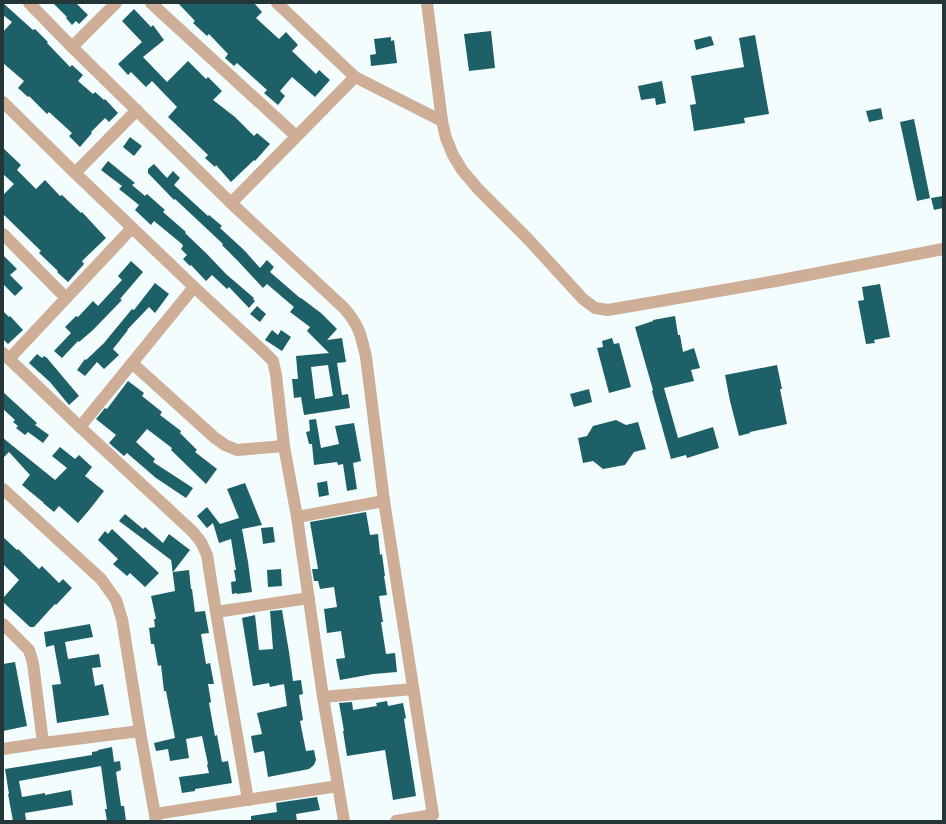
<svg xmlns="http://www.w3.org/2000/svg" width="946" height="824" viewBox="0 0 946 824" font-family="'Varela Round',sans-serif">
	<rect width="100%" height="100%" fill="#f4fdfe"/>
	<!-- building -->
	<g fill="#1e6067" fill-rule="evenodd">
		<path d="M3,3L33,30L35,29L48,42L47,43L70,67L72,65L83,75L78,81L93,94L95,92L104,100L105,99L118,113L109,122L105,118L91,132L92,133L80,147L69,136L72,133L49,112L47,114L29,96L28,97L18,88L24,81L3,63V32L12,22L3,15Z"/>
		<path d="M53,3H76L88,15L79,24L76,21L72,25L66,18L67,17Z"/>
		<path d="M178,3H254L262,12L256,18L279,39L286,32L298,45L292,51L316,74L319,70L330,80L315,97L292,77L280,91L285,96L278,105L264,93L267,90L237,63L234,66L225,58L228,54L209,34L207,36L193,23L195,21Z"/>
		<path d="M134,9L151,27L153,25L164,40L143,57L167,82L188,61L206,79L208,77L222,91L213,100L235,117L254,136L257,133L270,144L255,161L254,160L231,182L216,165L215,167L205,158L208,155L183,131L168,117L177,107L152,81L146,87L131,72L128,75L118,64L142,42L122,21Z"/>
		<path d="M491,31L495,68L469,71L464,34Z"/>
		<path d="M755,35L769,114L744,118L745,123L694,131L690,105L696,104L691,76L744,67L739,38Z"/>
		<path d="M711,36L714,45L696,50L694,40Z"/>
		<path d="M391,37V41L394,40L397,63L371,66L370,55L376,54L374,39Z"/>
		<path d="M662,81L666,103L656,105L655,98L641,100L638,86Z"/>
		<path d="M881,108L883,119L869,122L866,111Z"/>
		<path d="M914,119L930,198L917,201L900,122Z"/>
		<path d="M130,137L142,146L134,156L123,147Z"/>
		<path d="M3,148L21,165L17,170L36,189L45,180L60,196L62,195L81,213L82,212L106,238L82,261L84,264L68,282L57,272L58,271L39,253L41,251L3,214V195L14,184L3,174Z"/>
		<path d="M108,161L135,183L132,185L145,196L147,194L165,210L163,212L186,232L185,233L207,254L226,274L254,298L253,299L255,301L249,308L229,287L227,289L212,275L206,281L191,265L190,266L183,259L187,255L181,249L183,246L182,244L154,221L151,225L135,210L139,205L119,189L122,186L101,170Z"/>
		<path d="M154,164L167,178L173,171L180,178L174,185L208,216L209,215L222,226L220,228L244,250L260,268L267,260L274,267L270,272L300,298H301L321,313L337,329L327,340L342,338L346,362L337,363L342,395L348,394L350,408L304,415L301,397L294,398L292,379H298L296,356L329,353L307,331L310,327L290,312L294,307L267,284L263,288L237,260L222,245L223,244L175,199L174,200L148,173V169ZM328,365L333,396L315,399L311,367Z"/>
		<path d="M943,196V208L934,210L931,198Z"/>
		<path d="M3,255L17,269L10,275L23,288L15,296L3,284Z"/>
		<path d="M131,261L143,272L120,299L122,300L93,330L79,342L78,341L62,358L54,351L71,333L65,327L76,316L78,317L93,301L98,306L122,280L118,276Z"/>
		<path d="M155,283L169,294L155,313L149,307L127,330H128L113,349L119,355L104,369L97,362L85,376L77,370L85,359L86,360L104,343L132,309L134,310Z"/>
		<path d="M880,284L890,337L874,340L875,343L866,344L858,301L864,300L862,287Z"/>
		<path d="M257,306L266,314L260,322L250,314Z"/>
		<path d="M3,311L9,317L10,316L23,330L8,344L3,339Z"/>
		<path d="M675,316L678,335H680L683,352L694,348L700,368L691,370L694,381L664,388L678,438L713,427L719,448L687,458L686,455L671,459L652,391L653,390L635,327L653,321V320Z"/>
		<path d="M272,330L278,335L281,330L291,337L282,351L265,340Z"/>
		<path d="M612,338L614,344L619,343L631,387L609,393L597,348L603,347L602,341Z"/>
		<path d="M37,354L42,358L44,356L47,358L79,396L69,405L50,382L29,363Z"/>
		<path d="M777,365L782,389H780L787,424L750,432V433L739,436L730,401L725,375Z"/>
		<path d="M128,381L144,393L142,396L162,412L160,415L181,431L180,433L197,450L195,452L217,469L206,484L171,450L172,448L147,429L136,442L155,459L153,462L193,488L186,498L156,478L127,453L124,456L109,443L116,435L96,419L105,408L107,409Z"/>
		<path d="M589,389L592,402L574,407L570,394Z"/>
		<path d="M3,392L37,423L35,425L49,435L43,443L28,432L25,435L16,428L18,426L13,422L15,420L3,409Z"/>
		<path d="M316,419L321,448L339,444L335,426L354,423L361,461L353,463L357,489L347,491L343,464L338,465L337,462L314,465L312,444H309L306,432L310,431L309,420Z"/>
		<path d="M616,420L626,425L638,422L646,449L634,452L625,465L603,469L593,461L583,463L578,438L587,436L593,426Z"/>
		<path d="M3,438L55,480L67,468L52,456L60,447L75,459L79,455L92,467L85,476L104,491L90,509L78,523L59,506L54,512L43,503H44L22,485L30,475L9,452L3,458Z"/>
		<path d="M327,481L329,495L319,497L317,483Z"/>
		<path d="M245,483L262,525L242,529L248,562L252,592L237,594V593L232,594L231,582L236,581L234,570H236L231,539L219,543L213,523L207,528L197,516L207,507L220,524L239,518L227,489Z"/>
		<path d="M366,512L370,535L378,534L380,555L382,554L385,576H384L387,595L379,596L383,622H381L386,654L395,653L397,672L373,674L340,680L336,659L345,658L341,631L327,633L324,609L337,607L334,587L320,589L318,581H314L312,569H318L310,522Z"/>
		<path d="M125,514L143,529L145,527L163,543L169,534L190,550L173,572L189,570L191,589H192L195,612L205,611L209,633L201,634L206,664L210,663L214,684H208L211,702L209,703L215,736L217,735L222,762L228,761L232,783L195,789V791L182,793L179,777L209,773L207,765L208,764L202,736L186,739L189,758L170,761L168,749L156,751L154,743L175,738L166,691H164L161,665L158,666L154,644H151L149,628L155,627L154,619H156L151,596L175,591L171,559V560L119,521Z"/>
		<path d="M273,527L275,542L263,544L261,528Z"/>
		<path d="M112,529L159,573L145,587L130,573L127,576L113,564L118,559L98,540L105,531L108,534Z"/>
		<path d="M3,537L17,550L18,549L39,569L42,566L59,583L63,579L72,588L56,605L55,604L34,627H30L3,602V598L19,580L3,564Z"/>
		<path d="M281,569L282,586L268,587L267,570Z"/>
		<path d="M282,610L289,652L293,681L301,680L303,694L299,695L303,720L300,721L306,751L314,750L316,760L314,765L309,769L268,777L264,751L254,753L251,736L262,734L257,713L287,706L284,684L270,687L269,683L253,686L242,618L255,615L259,650L273,649L270,611Z"/>
		<path d="M90,624L93,637L65,642L68,659L99,654L101,667L92,668L95,686L103,684L109,715L57,723L52,685L61,684L54,645L46,647L44,632Z"/>
		<path d="M15,662L27,726L3,731V664Z"/>
		<path d="M387,701L388,706L403,703L406,718L404,719L416,796L393,800L385,750L347,756L343,731H344L339,703L352,702L353,710L377,706L376,703Z"/>
		<path d="M112,747L114,762L120,761L121,770L116,772L121,806H124L126,821H107L105,809H107L101,766L19,781L22,797L45,793V795L71,790L73,805L25,813L26,820L13,821L8,794H9L5,769L92,755V752L98,751V750Z"/>
		<path d="M317,797L320,810L296,814L297,821H251V816L277,812L276,803Z"/>
	</g>
	<g fill="none" stroke-linecap="round" stroke-linejoin="round">
		<!-- minor -->
		<g stroke="#ceae97" stroke-width="12">
			<path d="M29,3L72,47L231,203L344,308C359,325 361,335 366,357L384,501L433,815L396,821"/>
			<path d="M151,3L296,136"/>
			<path d="M277,3L355,77L442,121"/>
			<path d="M427,3L442,121L446,138L453,155L462,170L478,189L528,239L583,299L595,308L608,310L776,281L943,249"/>
			<path d="M72,47L116,3"/>
			<path d="M3,102L75,173L194,287L265,353L273,361L276,375L284,446L297,517L323,697L344,821"/>
			<path d="M75,173L137,110"/>
			<path d="M231,203L355,77"/>
			<path d="M3,234L66,298"/>
			<path d="M3,353L80,427L193,532L201,542L207,555L216,612L248,800"/>
			<path d="M9,359L132,228"/>
			<path d="M132,363L215,438L225,445L237,450L284,446"/>
			<path d="M80,427L194,287"/>
			<path d="M3,489L101,579L116,600L122,619L140,731L156,821"/>
			<path d="M297,517L384,501"/>
			<path d="M216,612L309,598"/>
			<path d="M3,624L29,650L33,663L43,743"/>
			<path d="M323,697L413,689"/>
			<path d="M3,749L43,743L140,731"/>
			<path d="M155,814L338,786"/>
		</g>
	</g>
	<!-- border -->
	<rect width="946" height="824" fill="none" stroke="#253638" stroke-width="8"/>
</svg>
